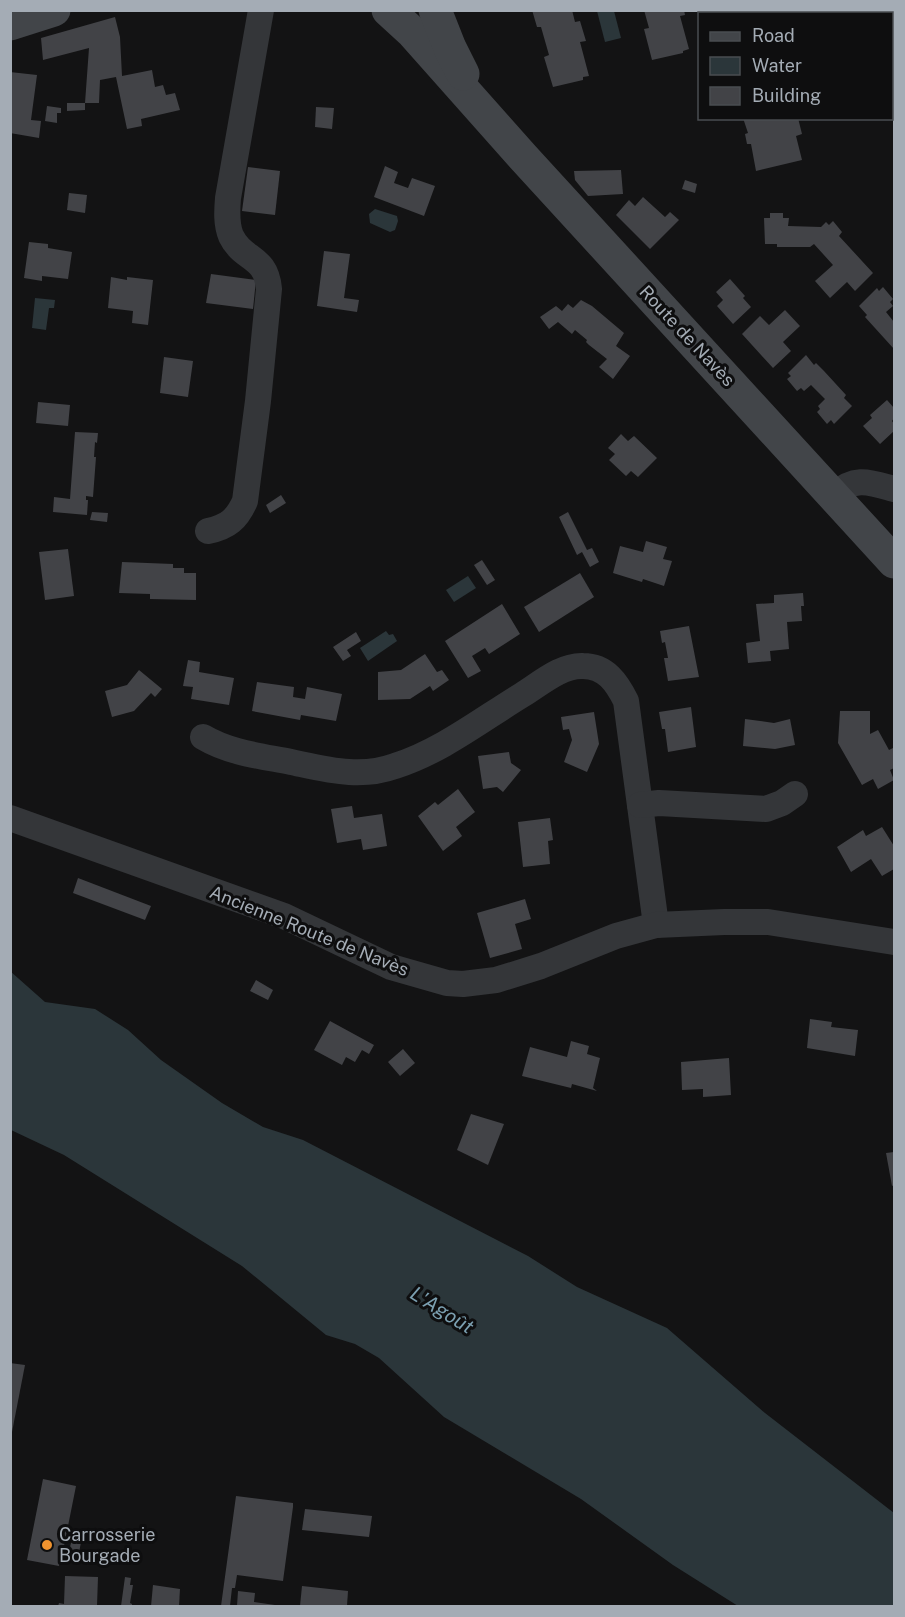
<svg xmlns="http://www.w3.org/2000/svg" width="905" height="1617" viewBox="0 0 905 1617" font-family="'Public Sans',sans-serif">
	<rect width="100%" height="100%" fill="#131314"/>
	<!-- water -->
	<g fill="#2b363a">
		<path d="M597,11H614L621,38L605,42Z"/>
		<path d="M375,209L397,216L398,221L395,230L390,232L370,223L369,214Z"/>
		<path d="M35,298L55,300L54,308H49L46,330L32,328Z"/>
		<path d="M468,576L476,588L454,602L446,590Z"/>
		<path d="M386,631L389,635L393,634L397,641L368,661L360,648Z"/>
		<path d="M10,971L45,1002L95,1009L128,1030L161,1060L222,1103L263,1127L303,1140L528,1256L577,1287L667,1328L765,1413L894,1513V1606H738L673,1565L581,1499L444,1417L379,1358L355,1344L326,1335L242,1266L64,1155L11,1130Z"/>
	</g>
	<!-- building -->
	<g fill="#424347">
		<path d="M532,10H572L575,22L580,21L586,41L580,42L589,76L583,77V80L553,87L544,57L549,55L541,27H537Z"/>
		<path d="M644,10H684L685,15L680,16L689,49L683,51V53L652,60L644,29L649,28Z"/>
		<path d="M115,17L120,37L122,76L152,70L155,87L163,85L166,95L175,93L180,110L141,119L142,126L127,129L116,77L100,80L99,103H85L89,48L43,60L41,38Z"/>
		<path d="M10,72L37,75L31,120L41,121L39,138L10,133Z"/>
		<path d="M67,103H85V110L67,111Z"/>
		<path d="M47,106L61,108V113H57V123L45,121Z"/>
		<path d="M316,107L334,108L332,129L315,127Z"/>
		<path d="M743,118H798L802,134L796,136L802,160L756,171L751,144H747L745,134L748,133Z"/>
		<path d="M385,166L398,172L394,183L408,188L412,178L435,186L424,216L374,197Z"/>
		<path d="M248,167L280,171L275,215L242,211Z"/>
		<path d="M621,170L623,194L588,196L575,180L574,171Z"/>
		<path d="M685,180L697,184L695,193L682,189Z"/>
		<path d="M69,193L87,195L85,213L67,210Z"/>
		<path d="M643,197L665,217L670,212L679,220L650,249L616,215L629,200L635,206Z"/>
		<path d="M770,213H783V218H789L788,226L821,227L826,222L829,225L833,221L842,232L839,236L873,273L855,291L847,282L830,298L815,281L833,265L814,244L810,247H777V244H765L764,218H770Z"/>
		<path d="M29,242L48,244V248L72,252L68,279L42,276V281L24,278Z"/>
		<path d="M324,251L350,254L344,298L359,300L357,312L317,306Z"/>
		<path d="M211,274L256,280L253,309L206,303Z"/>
		<path d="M111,277L127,280V277L153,280L148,325L132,323L133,311L108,308Z"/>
		<path d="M730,279L745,296L743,298L751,307L733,324L717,306L723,300L716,292Z"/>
		<path d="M883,287L893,299L890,302L893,306L886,312L894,322V349L865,317L867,315L859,306L877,288L879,291Z"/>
		<path d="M581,300L592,306L624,333L616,346L630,356L613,379L599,367L607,359L589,345L586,342L587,340L575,330L572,334L558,322L549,329L540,317L556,306L562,311L568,304L573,308Z"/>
		<path d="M785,310L800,326L783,342L791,351L773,368L742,334L760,316L769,325Z"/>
		<path d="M806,355L814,365L816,363L824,371L846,395L844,398L852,406L834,424L831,420L827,424L817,412L820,409L818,406L825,399L811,385L804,391L801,388L797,391L787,379L791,376L788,373Z"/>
		<path d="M164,357L193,361L188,397L160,393Z"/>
		<path d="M887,400L894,408V418L892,421L894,424V431L880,444L863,426L872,418L870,415Z"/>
		<path d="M38,402L70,405L68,426L36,423Z"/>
		<path d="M75,432L98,433L97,443L95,442L94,457H96L93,497L86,496V500H88L87,515L53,512L54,497L70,499Z"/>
		<path d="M621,434L628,441L634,436L657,458L638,477L631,471L626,476L609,460L615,454L608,448Z"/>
		<path d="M281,495L286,503L270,513L266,505Z"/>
		<path d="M92,512L108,513L107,522L90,520Z"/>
		<path d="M568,512L587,550L592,548L599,562L590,567L582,552L577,555L559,517Z"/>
		<path d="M646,541L667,547L663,559L672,561L664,586L643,579L642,582L613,573L620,546L643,552Z"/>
		<path d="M68,549L74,596L45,600L39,552Z"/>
		<path d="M482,560L495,580L487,585L474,565Z"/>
		<path d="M122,562L173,564V568H184V573H196V600L150,599V594L119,593Z"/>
		<path d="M580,573L594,597L539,632L524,607Z"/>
		<path d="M803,593L804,606H801L802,621L787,622L789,649L770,651L771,661L748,663L746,643L760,641L756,604L774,603V595Z"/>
		<path d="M502,604L520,634L489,654L485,648L472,656L481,671L468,678L445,641Z"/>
		<path d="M689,626L699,677L668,681L664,658H668L665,642L662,643L660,631Z"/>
		<path d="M356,632L361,641L347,650L351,656L343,661L333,647Z"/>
		<path d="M425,654L437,672L442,670L449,680L433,691L430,686L410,699L378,700V672L401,670Z"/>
		<path d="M188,660L200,662L199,672L234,678L229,705L191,699L193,687L183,686Z"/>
		<path d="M139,670L162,689L155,697L151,693L134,711L112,717L105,691L127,685Z"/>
		<path d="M257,682L294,687L293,697L305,699L307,687L342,694L336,721L301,715L300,720L252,711Z"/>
		<path d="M691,707L696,747L668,752L665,729H662L659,712Z"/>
		<path d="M840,711H870V734L878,730L889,750L893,748L894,752V768L890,770L894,780L878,789L873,779L862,785L838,743Z"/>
		<path d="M594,712L599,744L587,772L564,762L572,740L569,729L563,730L561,717Z"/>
		<path d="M745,719L774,723L790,719L795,745L775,749L743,746Z"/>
		<path d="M509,752L511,763L521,770L503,792L497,787L483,789L478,756Z"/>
		<path d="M458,789L475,812L456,827L462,836L443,851L418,816L435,802L438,805Z"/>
		<path d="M352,806L354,818L382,814L387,846L363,850L361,839L337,843L331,809Z"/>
		<path d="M550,818L553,840L548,841L550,864L523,867L518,822Z"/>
		<path d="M882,827L894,846V869L882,876L871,859L851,872L837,847L863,830L866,836Z"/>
		<path d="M78,878L151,906L145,920L73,893Z"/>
		<path d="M525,899L531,919L515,924L522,949L490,958L477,913Z"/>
		<path d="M256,980L273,990L268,1000L250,991Z"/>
		<path d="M810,1019L832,1022L831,1027L858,1030L855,1056L807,1048Z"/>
		<path d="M330,1021L374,1045L369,1054L362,1050L355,1062L346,1057L342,1065L314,1050Z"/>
		<path d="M571,1041L589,1046L587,1054L600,1058L593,1088L597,1091L572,1084L571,1088L522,1076L530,1047L567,1057Z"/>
		<path d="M403,1049L415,1063L400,1076L388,1062Z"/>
		<path d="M729,1058L731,1095L703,1097V1089L682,1090L681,1062Z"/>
		<path d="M471,1114L504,1124L488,1165L457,1150Z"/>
		<path d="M894,1152V1185L892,1186L886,1153Z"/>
		<path d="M10,1363L25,1365L12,1432H10Z"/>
		<path d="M43,1479L76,1486L64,1546L70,1547L73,1535L82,1537L77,1563L60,1560L59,1566L27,1560Z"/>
		<path d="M236,1496L293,1503V1507L283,1581L237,1575L235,1588H232L230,1606H221Z"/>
		<path d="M305,1509L372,1516L369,1537L302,1530Z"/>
		<path d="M65,1576L98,1577L97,1606H58L59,1603L64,1604Z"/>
		<path d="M125,1577L131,1578L130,1585H133L130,1603L132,1604V1606H121Z"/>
		<path d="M153,1585L180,1589L179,1606H151Z"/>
		<path d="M302,1586L348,1591L347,1606H300Z"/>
		<path d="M238,1591L255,1593L254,1602L282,1606H237Z"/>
	</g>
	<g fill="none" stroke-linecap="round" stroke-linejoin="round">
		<!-- street -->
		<g stroke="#343639" stroke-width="26">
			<path d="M834,495C855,476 869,482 894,489"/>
			<path d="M208,531C228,527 237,519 245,501L258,401L269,289C266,255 243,261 231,236C226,224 227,210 228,198L261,10"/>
			<path d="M203,737C230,753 261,756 291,762C310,766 330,771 349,772C364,773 381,771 395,766C440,752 481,720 522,695C540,684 561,665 583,666C606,666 617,683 626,701L656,925"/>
			<path d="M640,805L659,803L766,809L782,803L795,794"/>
			<path d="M10,818L284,916L391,967L447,983L463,984L496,980L541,966L616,936L656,925L724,922H768L894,942"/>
		</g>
		<!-- secondary -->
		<g stroke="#424549" stroke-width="33">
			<path d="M388,10L412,32L523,157L894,562"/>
			<path d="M435,10L450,48L463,74"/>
			<path d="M10,24L54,10"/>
		</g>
	</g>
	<!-- markers -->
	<circle fill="#f0932f" stroke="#0e0e0f" stroke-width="2" cx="47" cy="1545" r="6"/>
	<g text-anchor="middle" stroke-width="6" stroke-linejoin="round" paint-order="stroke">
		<!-- street labels -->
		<g font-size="18" fill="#a4acb5" stroke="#0e0e0f">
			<text transform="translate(687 336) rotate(47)" y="6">Route de Navès</text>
			<text transform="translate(309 931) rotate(22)" y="6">Ancienne Route de Navès</text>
		</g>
		<!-- poi labels -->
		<g font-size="18" fill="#a4acb5" stroke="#0e0e0f" text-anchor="start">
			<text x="59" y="1541">Carrosserie<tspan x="59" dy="21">Bourgade</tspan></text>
		</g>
		<!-- water labels -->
		<g font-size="20" font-style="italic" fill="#7b9fb0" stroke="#0e0e0f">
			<text transform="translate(442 1310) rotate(32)" y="7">L'Agoût</text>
		</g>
	</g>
	<!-- border -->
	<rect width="905" height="1617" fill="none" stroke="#a4acb5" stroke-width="24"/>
	<!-- legend -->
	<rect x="698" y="12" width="195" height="108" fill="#0e0e0f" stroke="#4a4d51" stroke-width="1.5"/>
	<rect x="710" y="32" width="30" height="9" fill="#424549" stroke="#4a4d51" stroke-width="1.5"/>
	<text x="752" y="42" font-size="18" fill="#a4acb5">Road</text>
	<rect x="710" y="57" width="30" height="18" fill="#2b363a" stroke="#4a4d51" stroke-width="1.5"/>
	<text x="752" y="72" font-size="18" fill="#a4acb5">Water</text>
	<rect x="710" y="87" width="30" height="18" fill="#424347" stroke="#4a4d51" stroke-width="1.5"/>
	<text x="752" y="102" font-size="18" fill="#a4acb5">Building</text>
</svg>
